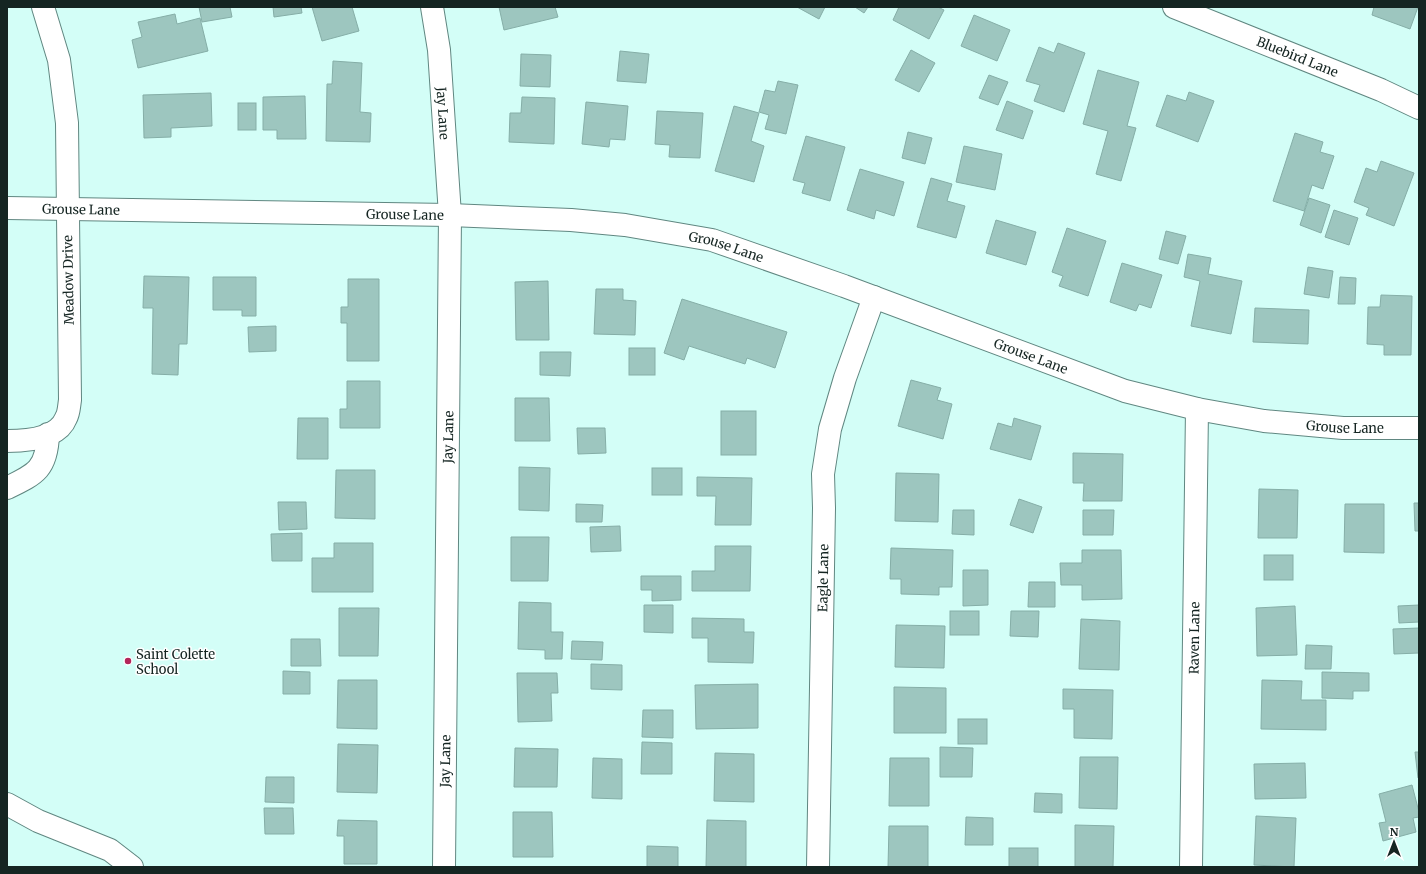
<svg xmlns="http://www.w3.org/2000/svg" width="1426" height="874" viewBox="0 0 1426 874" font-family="Merriweather,serif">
	<rect width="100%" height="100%" fill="#d3fef7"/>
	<!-- building -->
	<g fill="#9dc6bf" stroke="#85aea7">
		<path d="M199,7H230L232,17L202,22Z"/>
		<path d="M273,7H301L302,13L274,17Z"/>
		<path d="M312,7H352L359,31L322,41Z"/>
		<path d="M499,7H555L558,17L504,30Z"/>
		<path d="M797,7H825L819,19Z"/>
		<path d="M855,7H868L864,13Z"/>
		<path d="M899,7H938L944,10L929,39L893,20Z"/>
		<path d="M1374,7H1418L1410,29L1372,15Z"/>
		<path d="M175,14L177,24L200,18L208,51L138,68L132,40L142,37L138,22Z"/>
		<path d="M974,15L1010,30L997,61L961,46Z"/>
		<path d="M1058,43L1085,53L1064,112L1034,101L1040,85L1026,81L1039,47L1054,53Z"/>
		<path d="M911,50L935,63L919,92L895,80Z"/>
		<path d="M620,51L649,54L646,83L617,81Z"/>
		<path d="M521,54L551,55L550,87L520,86Z"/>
		<path d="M333,61L362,63L360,112L371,113L370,142L326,141L327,84H332Z"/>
		<path d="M1098,70L1139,82L1127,126L1136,128L1121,181L1096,174L1108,131L1083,124Z"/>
		<path d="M989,75L1008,82L998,105L979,98Z"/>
		<path d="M778,81L798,85L786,134L765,129L769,115L759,112L765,90L775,92Z"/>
		<path d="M1189,92L1214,101L1198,142L1156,126L1167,95L1186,101Z"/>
		<path d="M211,93L212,126L171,128V137L144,138L143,95Z"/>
		<path d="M305,96L306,139H277V130H263V97Z"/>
		<path d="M522,97L555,98L554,144L509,142L510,113H521Z"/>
		<path d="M1007,101L1033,111L1023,139L996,130Z"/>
		<path d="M586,102L628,106L625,140L610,139L609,147L582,144Z"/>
		<rect x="238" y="103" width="18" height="27"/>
		<path d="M734,106L759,113L751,141L764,146L754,182L715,171Z"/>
		<path d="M657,111L703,113L700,158L669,157L670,145L655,144Z"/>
		<path d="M908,132L932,138L925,164L902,158Z"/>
		<path d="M1295,133L1323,142L1320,152L1334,156L1323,189L1312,185L1304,211L1273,201Z"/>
		<path d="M806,136L845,147L830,201L802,193L805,183L793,180Z"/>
		<path d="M964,146L1002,154L995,190L956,182Z"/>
		<path d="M1381,161L1414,173L1394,226L1366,215L1369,208L1354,202L1366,168L1377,172Z"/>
		<path d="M860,169L904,182L894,216L876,210L874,219L847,210Z"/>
		<path d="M931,178L952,184L947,201L965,206L956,238L917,227Z"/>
		<path d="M1309,198L1330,205L1321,233L1300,225Z"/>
		<path d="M1334,210L1358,218L1349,245L1325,237Z"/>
		<path d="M996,220L1036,232L1026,265L986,253Z"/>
		<path d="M1067,228L1106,241L1088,296L1059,286L1063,276L1052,272Z"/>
		<path d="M1166,231L1186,236L1178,264L1159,259Z"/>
		<path d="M1188,254L1211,258L1208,274L1242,281L1231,334L1191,326L1200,281L1184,277Z"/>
		<path d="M1122,263L1162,275L1151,308L1139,304L1136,311L1110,302Z"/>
		<path d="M1308,267L1333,271L1329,298L1304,294Z"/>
		<path d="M144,276L189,277L187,344H179L178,375L152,374L153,308H143Z"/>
		<path d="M213,277H256V316H242V310H213Z"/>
		<path d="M1340,277L1356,278L1355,304H1338Z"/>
		<path d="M348,279H379V361H347V323H341V307H348Z"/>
		<path d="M548,281L549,340H516L515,282Z"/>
		<path d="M596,289H623V300L636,301L635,335L594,334Z"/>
		<path d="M1381,295L1412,296L1411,355H1384V345L1367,344L1368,307H1380Z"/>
		<path d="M682,299L787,332L775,368L747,358L745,364L689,346L684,360L664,353Z"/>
		<path d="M1255,308L1309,310L1308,344L1253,342Z"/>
		<path d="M276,326V351L249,352L248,327Z"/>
		<rect x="629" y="348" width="26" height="27"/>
		<path d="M540,352H571L570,376L540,375Z"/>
		<path d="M911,380L941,388L937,400L952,404L943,439L898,426Z"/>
		<path d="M347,381H380V428H340V409H347Z"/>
		<path d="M515,398H549L550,441H515Z"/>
		<rect x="721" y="411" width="35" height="44"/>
		<path d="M298,418H328V459H297Z"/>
		<path d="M1014,418L1041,426L1031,460L990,449L998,423L1012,427Z"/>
		<path d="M577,428H605L606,453L578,454Z"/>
		<path d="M1073,453L1123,454L1122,501H1083L1084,483H1073Z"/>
		<path d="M519,467L550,468L549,511L519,510Z"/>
		<rect x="652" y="468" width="30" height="27"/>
		<path d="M336,470H375V519L335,518Z"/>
		<path d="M896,473L939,474L938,522L895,521Z"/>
		<path d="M697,477L752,478L751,525H715L716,496H697Z"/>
		<path d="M1259,489L1298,490L1297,538H1258Z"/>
		<path d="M1019,499L1042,507L1033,533L1010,525Z"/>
		<path d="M278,502H306L307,529L279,530Z"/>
		<path d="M1414,503H1419V531H1415Z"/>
		<path d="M576,504L603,505L602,522H576Z"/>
		<path d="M1345,504H1384V553L1344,552Z"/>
		<path d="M953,510H974V535L952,534Z"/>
		<path d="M1083,510H1114L1113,535H1083Z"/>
		<path d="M620,526L621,551L591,552L590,527Z"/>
		<path d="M302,533V561H272L271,534Z"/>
		<path d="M511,537H549L548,581H511Z"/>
		<path d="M334,543H373V592H312V558H334Z"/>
		<path d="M715,546H751L750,591H692V571H715Z"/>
		<path d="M891,548L953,550L952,587H939V595L901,594V579H890Z"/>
		<path d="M1082,550H1121L1122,599L1082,600V585H1061L1060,563H1082Z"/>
		<rect x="1264" y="555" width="29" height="25"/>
		<path d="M963,570H988V605L963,606Z"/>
		<path d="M641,576H681V600L652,601V590H641Z"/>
		<path d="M1029,582H1055V607H1028Z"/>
		<path d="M519,602L551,603V632H563L562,659H545V650L518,649Z"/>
		<path d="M644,605H673V633L644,632Z"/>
		<path d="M1419,605V622L1399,623L1398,606Z"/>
		<path d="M1295,606L1297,655L1257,656L1256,608Z"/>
		<path d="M339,608H379L378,656H339Z"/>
		<rect x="950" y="611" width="29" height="24"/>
		<path d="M1011,611H1039L1038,637L1010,636Z"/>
		<path d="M692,618L744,619V632H754L753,663L708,662V638H692Z"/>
		<path d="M1081,619L1120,621L1119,670L1079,669Z"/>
		<path d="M896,625L945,626L944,668L895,667Z"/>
		<path d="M1419,628V653L1394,654L1393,629Z"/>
		<path d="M291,639H320L321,666H291Z"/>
		<path d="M572,641L603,642L602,660L571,659Z"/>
		<path d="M1306,645L1332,646L1331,669H1305Z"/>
		<path d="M591,664L622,665V690L591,689Z"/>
		<path d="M283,671L310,672V694H283Z"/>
		<path d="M1322,672L1369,673V691H1353V699L1322,698Z"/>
		<path d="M517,673H557L558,693H551L552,721L518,722Z"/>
		<path d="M338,680H377V729L337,728Z"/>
		<path d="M1262,680L1302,681L1301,700H1326V730L1261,729Z"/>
		<path d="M758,684V728L696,729L695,685Z"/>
		<path d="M894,687L946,688V733H894Z"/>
		<path d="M1063,689L1113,690L1112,739L1074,738V709H1063Z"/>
		<path d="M643,710H673V738L642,737Z"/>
		<rect x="958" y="719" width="29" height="25"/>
		<path d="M642,742L672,743V774H641Z"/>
		<path d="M338,744L378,745L377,793L337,792Z"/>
		<path d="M940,747L973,748L972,777H940Z"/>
		<path d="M515,748L558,749L557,787H514Z"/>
		<path d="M1415,752H1419V778H1418Z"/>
		<path d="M715,753L754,754V802L714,801Z"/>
		<path d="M1080,757H1118L1117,809L1079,808Z"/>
		<path d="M593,758L622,759V799L592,798Z"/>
		<path d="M890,758H929V806H889Z"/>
		<path d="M1305,763L1306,798L1255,799L1254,764Z"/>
		<path d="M266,777H294V803L265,802Z"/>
		<path d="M1412,785L1419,812V817L1413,818L1416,832L1383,841L1379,823L1386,822L1379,794Z"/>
		<path d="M1035,793L1062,794V813L1034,812Z"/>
		<path d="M264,808H293L294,834H265Z"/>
		<path d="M513,812H552L553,857H513Z"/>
		<path d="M1256,816L1296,818L1294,867L1254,865Z"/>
		<path d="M966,817L993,818V845H965Z"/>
		<path d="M338,820L377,821V864H344V836H337Z"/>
		<path d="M707,820L746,821V867H706Z"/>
		<path d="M1075,825L1114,826L1113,867H1075Z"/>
		<path d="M889,826H928V867H888Z"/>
		<path d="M647,846L678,847V867H647Z"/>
		<rect x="1009" y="848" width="29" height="19"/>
	</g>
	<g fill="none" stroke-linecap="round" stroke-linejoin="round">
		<!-- minor casing -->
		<g stroke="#608781" stroke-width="24">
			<g id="minor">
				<path id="s1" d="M432,7L439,50L450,215L444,867"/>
				<path id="s2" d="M1174,7L1381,90L1419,108"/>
				<path id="s3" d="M7,208L450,215L571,220L625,225L712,240L844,286L1125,391L1197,409L1264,421L1343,428H1419"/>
				<path d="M7,441C26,441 58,439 66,418C69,413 69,406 70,400L67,123L59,60L43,7"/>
				<path d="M7,488C36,474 47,469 48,434"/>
				<path d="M7,804L38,821L110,850L132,867"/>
				<path id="s4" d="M818,867L824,508L823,474L830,429L845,378L874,297"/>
				<path id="s5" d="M1191,867L1197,409"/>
			</g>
		</g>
		<!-- minor -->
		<use href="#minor" stroke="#fff" stroke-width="22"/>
	</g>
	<!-- markers -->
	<circle fill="#b3255a" stroke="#fff" stroke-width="1.5" cx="128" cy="661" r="4"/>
	<g text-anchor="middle" stroke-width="3" stroke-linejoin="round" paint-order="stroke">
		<!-- street labels -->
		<g font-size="13" fill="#152522" stroke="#fff">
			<text dy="5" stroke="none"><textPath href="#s2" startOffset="133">Bluebird Lane</textPath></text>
			<text dy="5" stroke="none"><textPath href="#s1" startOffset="107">Jay Lane</textPath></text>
			<text dy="5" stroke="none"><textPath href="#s3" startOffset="74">Grouse Lane</textPath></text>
			<text dy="5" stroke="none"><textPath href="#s3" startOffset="398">Grouse Lane</textPath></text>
			<text dy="5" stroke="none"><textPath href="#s3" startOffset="722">Grouse Lane</textPath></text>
			<text transform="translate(68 280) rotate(-91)" y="5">Meadow Drive</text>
			<text dy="5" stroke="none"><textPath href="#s3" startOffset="1046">Grouse Lane</textPath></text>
			<text dy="5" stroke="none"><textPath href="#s3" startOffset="1370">Grouse Lane</textPath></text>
			<text transform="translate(448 437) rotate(-89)" y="5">Jay Lane</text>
			<text dy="5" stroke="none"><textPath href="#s4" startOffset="289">Eagle Lane</textPath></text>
			<text dy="5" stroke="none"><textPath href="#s5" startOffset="229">Raven Lane</textPath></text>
			<text transform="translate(445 761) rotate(-89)" y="5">Jay Lane</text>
		</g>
		<!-- poi labels -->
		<g font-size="13" fill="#152522" stroke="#fff" text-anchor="start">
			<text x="136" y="659">Saint Colette<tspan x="136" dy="15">School</tspan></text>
		</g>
	</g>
	<!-- border -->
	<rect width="1426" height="874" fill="none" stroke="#152522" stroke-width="16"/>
	<!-- north arrow -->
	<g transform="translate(1394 842)" stroke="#ffffff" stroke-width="3" paint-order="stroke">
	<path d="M0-3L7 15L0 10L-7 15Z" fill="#152522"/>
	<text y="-6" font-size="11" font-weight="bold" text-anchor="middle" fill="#152522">N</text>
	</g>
</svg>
